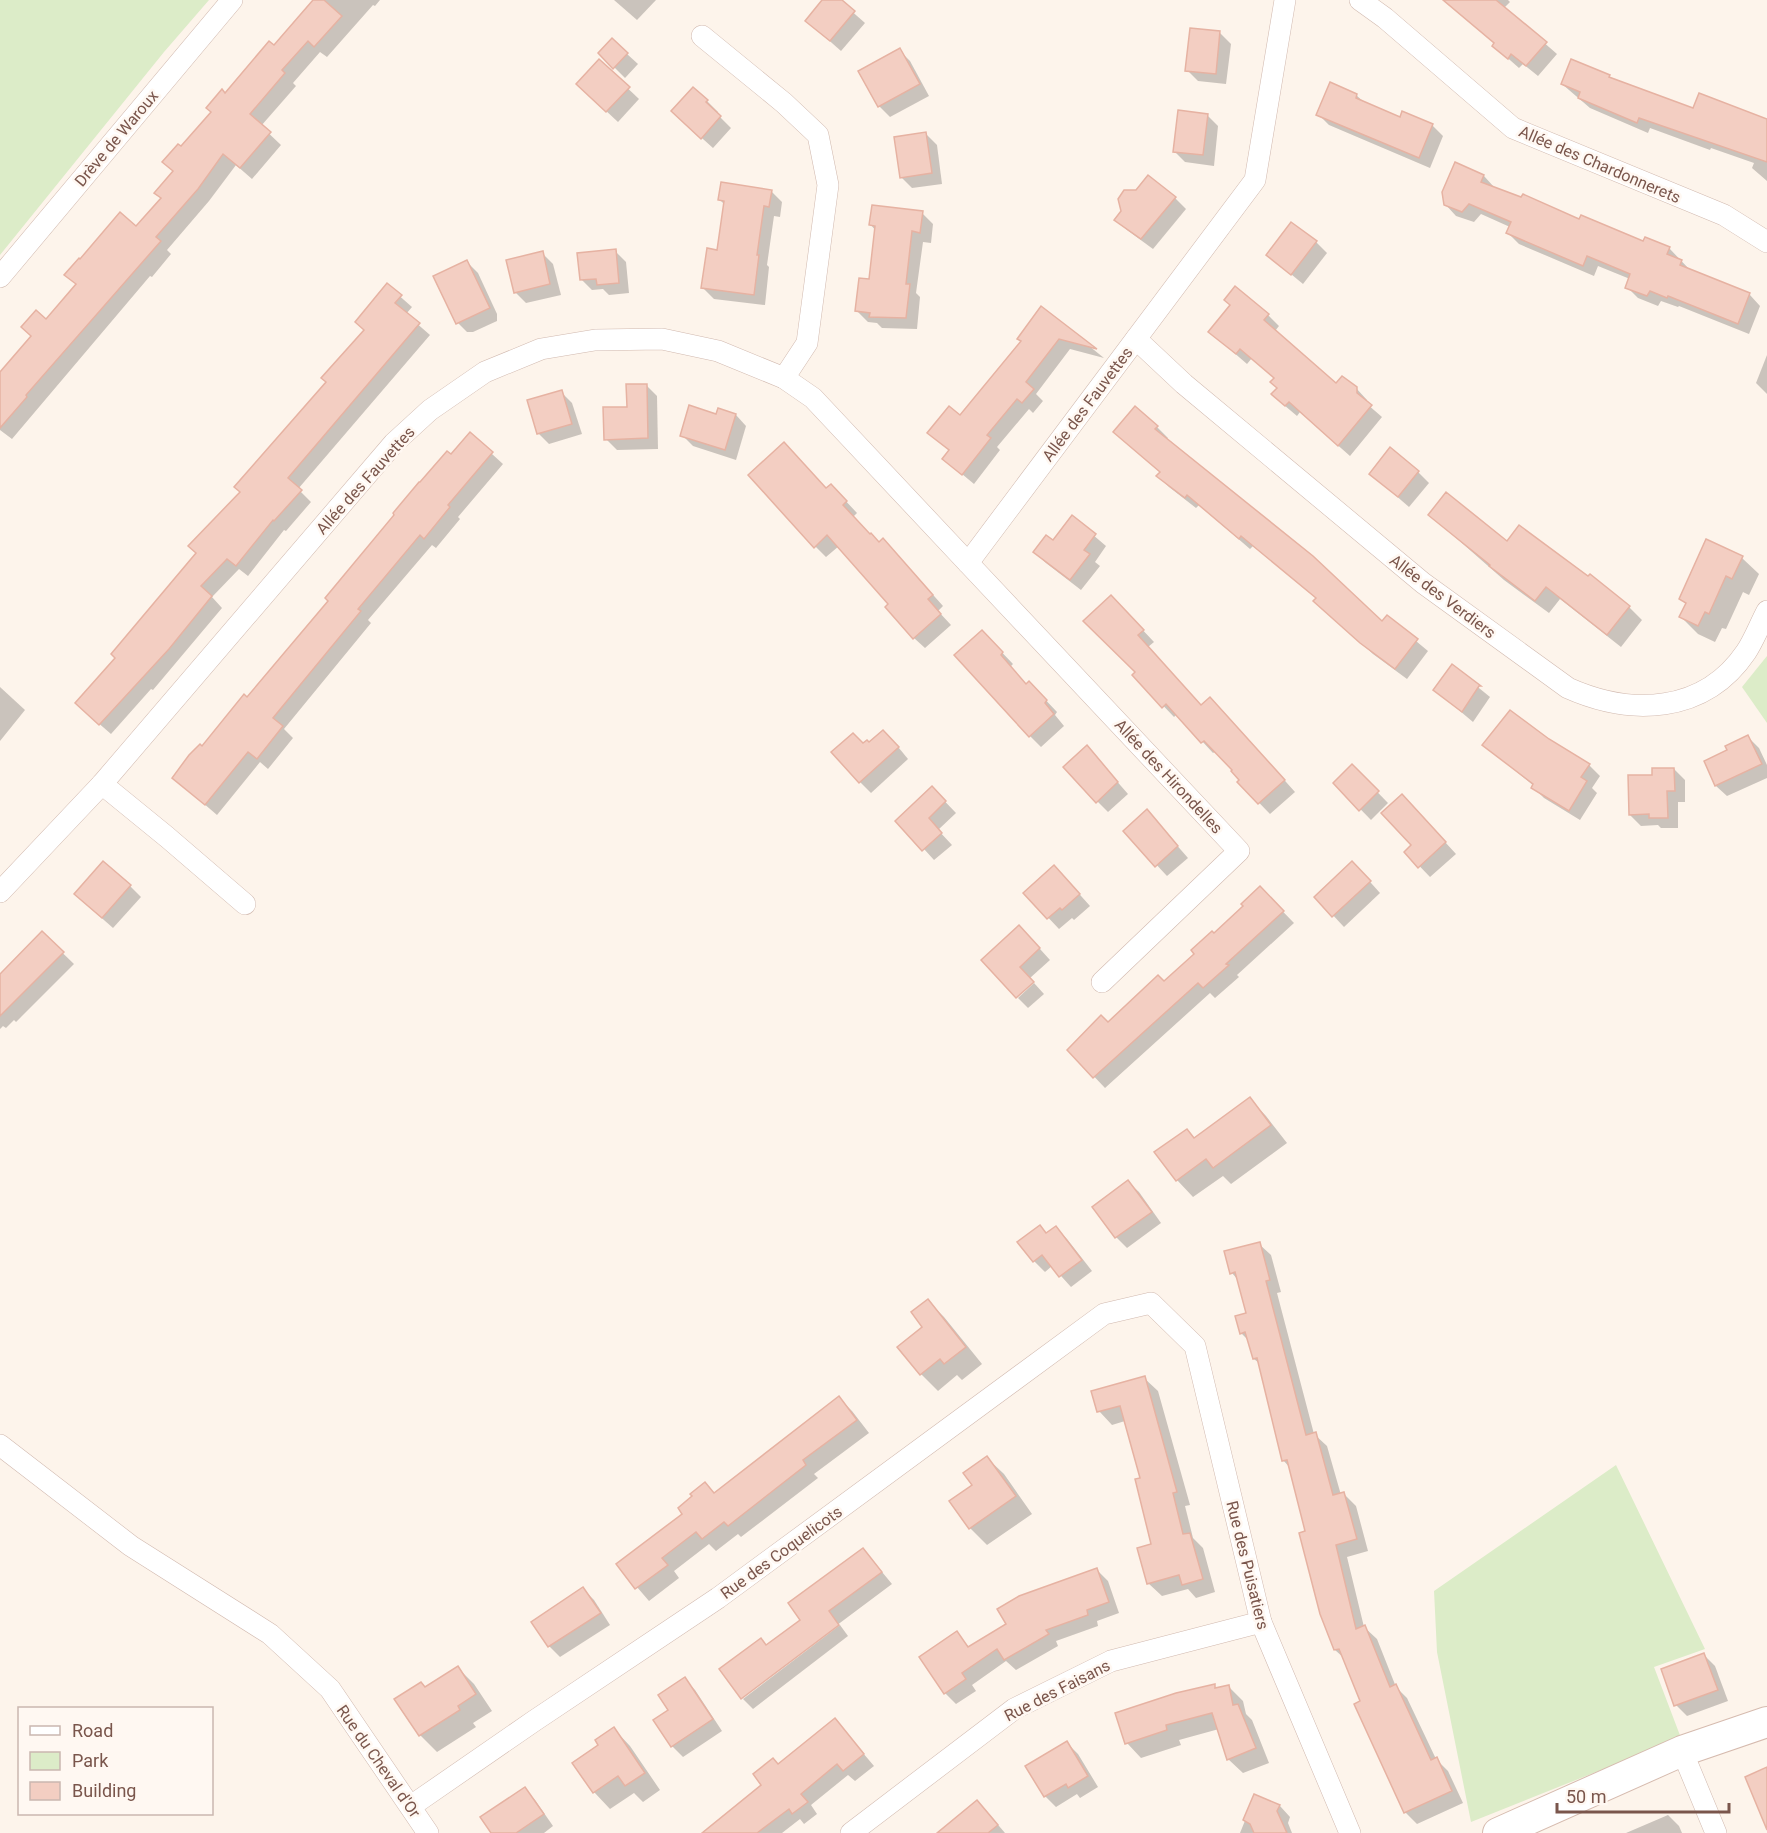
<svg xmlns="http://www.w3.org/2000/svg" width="1767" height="1833" viewBox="0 0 1767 1833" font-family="Roboto,sans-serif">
	<rect width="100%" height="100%" fill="#fdf4eb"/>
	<!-- green -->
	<g fill="#dcecc8">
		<path d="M0,0H209L164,52L0,255Z"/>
		<path d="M1767,656V723L1742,687Z"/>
		<path d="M1616,1465L1705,1649L1654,1667L1681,1738L1471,1822L1437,1652L1434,1591Z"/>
	</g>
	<!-- shadow -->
	<g fill="#0003">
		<path d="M316,0H380L375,6L373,5L327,57L320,52L293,83L296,86L261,126L281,145L252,179L236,165L209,201L167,250L171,254L152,277L150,276L12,439L0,430V374L77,285L66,274L136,228L162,199L174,172L181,148L226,95L274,47Z"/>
		<path d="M614,0H656L637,20Z"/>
		<path d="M824,0H839L865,23L841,51L807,21Z"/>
		<path d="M1444,0H1508L1510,2L1504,8L1557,54L1538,76L1523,64L1519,68L1494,46L1495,43Z"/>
		<path d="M1220,33L1231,44L1226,84L1198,81L1187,70Z"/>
		<path d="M899,50L910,61L929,96L890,117L879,106Z"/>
		<path d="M600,53L627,54L638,64L625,78Z"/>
		<path d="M599,61L639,99L618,122L589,95Z"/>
		<path d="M1609,76L1613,80L1694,110L1767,120V181L1752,168L1754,163L1711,148L1710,150L1650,128L1648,133L1590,108L1562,84Z"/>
		<path d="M1356,95L1365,103L1401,119L1432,125L1443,136L1430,168L1329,125L1318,114Z"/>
		<path d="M707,101L718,112L716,113L731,128L713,148L684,122Z"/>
		<path d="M1207,115L1218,126L1214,166L1185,162L1174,151Z"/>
		<path d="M926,134L937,145L942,184L912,188L901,177Z"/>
		<path d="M1484,176L1494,187V188L1644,243L1669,248L1691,271L1750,295L1760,306L1749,334L1679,306L1678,307L1661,301L1658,306L1638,298L1627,287L1630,279L1598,266L1594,276L1519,244L1508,233L1510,227L1481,214L1474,222L1456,216L1445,204Z"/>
		<path d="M771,191L782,202L780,217L774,216L767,265L769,267L765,305L714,299L703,288L718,251L725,205L720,200Z"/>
		<path d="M1175,198L1186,209L1153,249L1127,230L1116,219Z"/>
		<path d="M922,213L933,224L931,243L923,242L916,293L920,297L917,329L882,328L877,323L868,322L857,311L870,281L876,231L871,225Z"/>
		<path d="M1316,242L1327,253L1303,284L1268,255Z"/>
		<path d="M615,251L626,262L629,293L609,295L603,289L592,290L581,279Z"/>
		<path d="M542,253L553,264L561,295L526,303L515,292Z"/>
		<path d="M467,262L478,273L497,314V321L473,332H467L456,321Z"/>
		<path d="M387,285L412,307L406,314L430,335L298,489L311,502L286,531L284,530L248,576L239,569L212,597L222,608L153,690L151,689L111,734L88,714L117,658L328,382L366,331Z"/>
		<path d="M1042,308L1104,358L1070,349L1036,394L1043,401L1033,413L1029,409L997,447L1000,450L974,484L944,459L950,451L929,433L960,417L1023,342Z"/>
		<path d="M1268,315L1279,326L1275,331L1336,385L1356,388L1367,400V404L1382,417L1350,456L1300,412L1297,416L1284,405L1275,378L1252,358L1247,364L1210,332Z"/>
		<path d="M1767,355V394L1756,383Z"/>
		<path d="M646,385L657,396L658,449L617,450L606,439Z"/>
		<path d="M561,392L572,403L582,434L549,444L538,433Z"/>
		<path d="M717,415H736L746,426L736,460L693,446L682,435Z"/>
		<path d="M1157,427L1168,438L1166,440L1382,623L1387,617L1428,651L1407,679L1373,654L1326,611L1317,599L1253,546L1250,549L1199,505L1196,508L1169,487L1158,476L1161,473L1115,432Z"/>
		<path d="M470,434L503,464L458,517L460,519L436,548L432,545L368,620L371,623L284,729L293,738L268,769L260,762L217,815L174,778L248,699Z"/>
		<path d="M1418,472L1429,483L1409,507L1371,474Z"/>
		<path d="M827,490L842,497L857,513L853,517L870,536L894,551L943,606L938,611L951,625L925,648L914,638L890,604L839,546L826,557L815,546Z"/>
		<path d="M1430,515L1508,543L1629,607L1642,620L1621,647L1560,599L1549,613L1504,580Z"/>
		<path d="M1072,517L1106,546L1095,562L1100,566L1081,590L1046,563L1035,552L1053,542Z"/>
		<path d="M1742,558L1759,574L1749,595L1743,592L1726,629L1722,628L1715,642L1698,634L1681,617L1687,605L1681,599Z"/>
		<path d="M1122,608L1154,642L1148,647L1202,706L1221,709L1295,792L1270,814L1239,782L1241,780L1234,770L1216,751L1213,753L1177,714L1174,717L1134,675L1137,672Z"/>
		<path d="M993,643L1013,664L1010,667L1027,685L1040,694L1057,712L1055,715L1064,726L1041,747L1030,736Z"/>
		<path d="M1452,666L1490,697L1473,722L1435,690Z"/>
		<path d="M0,687L25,710L0,741Z"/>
		<path d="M1748,737L1759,748L1767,765V778L1727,796L1716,786L1706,761L1729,751Z"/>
		<path d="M1548,740L1589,765L1600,776L1592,788L1597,793L1580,820L1544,798L1533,787L1534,786L1484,745Z"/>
		<path d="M894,742L908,759L871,793L860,782L863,745Z"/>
		<path d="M1087,747L1128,794L1108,812L1097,801Z"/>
		<path d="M1352,766L1388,803L1371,820L1335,783Z"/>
		<path d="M1674,769L1685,780V802H1678V828H1661L1658,825L1641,826L1630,815L1654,777Z"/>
		<path d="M932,788L956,813L938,830L952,845L934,860L924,849Z"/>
		<path d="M1413,807L1456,854L1430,877L1406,852L1413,845Z"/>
		<path d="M1147,811L1188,858L1167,876L1125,831Z"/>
		<path d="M1363,874L1380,893L1344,927L1316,897Z"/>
		<path d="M1065,878L1090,906L1074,920L1072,918L1059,929L1025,893Z"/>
		<path d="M130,886L141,897L113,928L87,905Z"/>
		<path d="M1260,888L1294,923L1237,975L1239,977L1215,998L1210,993L1105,1088L1069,1050L1164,983L1245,906Z"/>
		<path d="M42,933L74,964L16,1022L14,1020L6,1028L3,1026L0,1029V976Z"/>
		<path d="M1030,938L1050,960L1030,978L983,960Z"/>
		<path d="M1034,983L1044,994L1028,1008L1018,998Z"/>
		<path d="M1250,1099L1266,1116L1287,1143L1231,1184L1223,1176L1193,1197L1177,1180L1187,1131L1195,1139Z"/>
		<path d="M1128,1182L1139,1192L1161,1223L1127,1248L1116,1237L1094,1207Z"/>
		<path d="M1056,1228L1067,1239L1092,1271L1071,1287L1052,1266L1045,1272L1034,1261L1047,1234Z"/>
		<path d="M1259,1244L1271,1255L1281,1292L1277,1293L1314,1434L1327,1446L1341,1495L1344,1494L1356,1506L1368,1551L1347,1557L1364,1627L1377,1639L1396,1687L1407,1698L1436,1759L1448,1771L1463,1803L1417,1824L1405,1812L1345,1659L1335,1650L1291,1469L1283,1460L1259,1363L1254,1359L1249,1341L1241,1333L1247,1314L1238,1280L1232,1273Z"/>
		<path d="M928,1301L944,1317L982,1364L962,1380L957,1375L938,1391L921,1374Z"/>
		<path d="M1144,1378L1158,1391L1190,1505L1185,1506L1193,1538L1203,1548L1215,1592L1196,1598L1188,1589L1162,1596L1148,1583L1153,1545L1141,1479L1125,1421L1112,1425L1099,1411Z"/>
		<path d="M839,1398L852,1411L869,1433L814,1474L818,1478L741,1537L738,1534L716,1551L709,1544L674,1571L679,1578L649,1601L618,1565L684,1514L715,1494Z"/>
		<path d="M987,1458L1004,1474L1032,1514L987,1545L970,1528L951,1501L974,1485Z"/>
		<path d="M863,1549L892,1584L741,1697L766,1646L802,1620Z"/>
		<path d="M1097,1570L1108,1581L1119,1613L1097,1621L1098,1626L1056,1641L1058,1646L1016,1670L1006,1661L972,1685L976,1691L956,1704L945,1693L921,1658L956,1633L970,1648Z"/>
		<path d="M583,1589L594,1600L610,1625L560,1657L549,1646Z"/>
		<path d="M840,1625L848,1636L753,1709L743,1699Z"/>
		<path d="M1704,1655L1715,1666L1728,1701L1687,1716L1676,1705Z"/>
		<path d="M458,1668L474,1684L492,1711L473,1723L476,1727L437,1752L420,1735Z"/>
		<path d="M684,1679L695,1690L722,1731L683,1757L672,1746Z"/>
		<path d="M1214,1686L1217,1689L1228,1686L1243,1701L1246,1714L1252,1720L1269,1763L1243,1773L1228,1759L1219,1729L1179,1740L1181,1745L1141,1758L1127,1743Z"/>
		<path d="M835,1720L874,1766L855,1781L848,1775L811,1805L817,1814L804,1824L800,1819L782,1833H723L778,1766Z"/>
		<path d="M614,1729L630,1746L660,1790L643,1802L634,1793L610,1809L594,1792L600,1745Z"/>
		<path d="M1067,1743L1078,1754L1098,1787L1080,1798L1077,1794L1056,1807L1045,1796Z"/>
		<path d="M525,1789L535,1800L553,1826L544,1833H493Z"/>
		<path d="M1255,1796L1280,1806L1290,1817L1288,1823L1292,1833H1240Z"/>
		<path d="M988,1813L1005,1833H939Z"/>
		<path d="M1668,1815L1679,1826L1682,1833H1626Z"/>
	</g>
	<!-- building -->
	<g fill="#f3cec2" stroke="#e6b2a2" stroke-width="1.5">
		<path d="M313,0H324L342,16L314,47L308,41L282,70L285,73L250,114L271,132L240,168L223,154L198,189L156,237L161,241L26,395L27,397L0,428V372L31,336L21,327L36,310L46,319L76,284L64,275L79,258L80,259L120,212L136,226L161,198L154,193L173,171L162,162L178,144L181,146L211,112L206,108L222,89L225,93L269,41L274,45Z"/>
		<path d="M822,0H842L855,11L830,41L805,21Z"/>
		<path d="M1443,0H1496L1547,42L1526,66L1511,54L1508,59L1492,46L1494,43Z"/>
		<path d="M1190,28L1220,31L1216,74L1185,71Z"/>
		<path d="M612,38L628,53L613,69L598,53Z"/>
		<path d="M900,48L920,84L878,107L858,71Z"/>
		<path d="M599,59L630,87L606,112L576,84Z"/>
		<path d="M1571,59L1610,75L1609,77L1693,108L1699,93L1767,119V162L1639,118L1637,123L1578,98L1580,92L1561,84Z"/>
		<path d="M1330,82L1357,94L1356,98L1400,117L1402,111L1433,124L1419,158L1316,115Z"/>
		<path d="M693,87L708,100L706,102L721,116L701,139L671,111Z"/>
		<path d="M1178,110L1208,114L1203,155L1173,152Z"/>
		<path d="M926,132L932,173L900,178L894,137Z"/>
		<path d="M1455,162L1484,175L1481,182L1521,197L1523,194L1579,219L1581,215L1643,241L1645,237L1670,247L1667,254L1682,260L1680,265L1750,293L1738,324L1668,296L1667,298L1650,291L1647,296L1625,288L1630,274L1587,256L1583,266L1506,233L1511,222L1469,204L1462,212L1444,205L1442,192Z"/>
		<path d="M1148,175L1176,197L1141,239L1114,220L1121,211L1118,199L1124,190H1136Z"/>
		<path d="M721,182L772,190L769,207L764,206L757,255H759L754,295L701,288L707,248L717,250L724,201L718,200Z"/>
		<path d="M872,205L923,211L920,233L912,231L906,284H910L906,318L869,317L870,313L855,311L859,278L869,279L875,226L869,225Z"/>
		<path d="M1291,222L1317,241L1291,275L1266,255Z"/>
		<path d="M616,249L619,283L597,285L596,279L580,280L577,253Z"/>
		<path d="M543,251L550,284L514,293L506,260Z"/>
		<path d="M467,260L490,308L456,324L433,276Z"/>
		<path d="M387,283L402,295L395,303L420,323L288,478L302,490L274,521L273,520L236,566L227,559L201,586L212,596L169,649L99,725L75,703L115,658L111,654L196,553L188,546L240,492L234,487L326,382L321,378L364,330L355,322Z"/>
		<path d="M1235,286L1269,314L1264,320L1336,383L1342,376L1357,387V393L1372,405L1338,446L1289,402L1285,406L1271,394L1277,388L1270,382L1274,378L1240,349L1236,354L1208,332L1230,305L1224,300Z"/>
		<path d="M1041,306L1097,349L1059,339L1026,382L1034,389L1022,403L1017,399L987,435L991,438L962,475L942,459L949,450L927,433L949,406L960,415L1021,341L1017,339Z"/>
		<path d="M626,384H647L648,438L604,440L603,407H627Z"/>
		<path d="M562,390L572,424L537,434L527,400Z"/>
		<path d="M689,405L716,414L718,408L736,414L725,450L680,436Z"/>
		<path d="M1135,406L1158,426L1155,429L1313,556L1382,621L1387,615L1418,639L1395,669L1360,643L1313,601L1316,598L1241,536L1239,539L1187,495L1185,498L1156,476L1160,472L1113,432Z"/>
		<path d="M470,432L493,452L448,505L450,507L424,539L420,535L358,609L361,611L273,718L283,726L257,759L248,752L205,805L172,778L189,755L200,744L202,746L244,694L247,697L328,601L325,598L394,515L393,513L419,482H420L447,451L451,454Z"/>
		<path d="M784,442L826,488L831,484L847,501L843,505L870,534L871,533L879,542L883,538L933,595L928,599L941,614L913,639L885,607L888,604L827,535L814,548L748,475Z"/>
		<path d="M1390,447L1419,471L1398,497L1369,474Z"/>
		<path d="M1446,492L1507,541L1519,525L1588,576L1590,574L1630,606L1607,635L1546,587L1535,601L1489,566L1490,565L1428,515Z"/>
		<path d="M1072,515L1096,534L1084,550L1090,554L1070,580L1033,552L1046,535L1053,540Z"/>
		<path d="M1706,539L1743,556L1732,579L1726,576L1709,614L1705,612L1698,626L1679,617L1686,603L1679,599Z"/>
		<path d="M1111,595L1144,630L1138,635L1201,705L1210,697L1285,780L1258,804L1237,782L1239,780L1231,771L1232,770L1204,741L1201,743L1166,704L1162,708L1132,675L1135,672L1083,621Z"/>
		<path d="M982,630L1003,652L1001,655L1026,684L1029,681L1047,700L1045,703L1054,714L1029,737L954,655Z"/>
		<path d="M1452,664L1481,686H1479L1462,712L1433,690Z"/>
		<path d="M1510,710L1549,739L1590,764L1581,777L1587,781L1569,811L1531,788L1533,784L1482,745Z"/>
		<path d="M883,730L899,747L859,783L831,752L853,733L863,743L867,740L869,742Z"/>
		<path d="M1748,735L1762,764L1715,786L1704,761L1727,750L1725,746Z"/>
		<path d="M1087,745L1118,782L1096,803L1063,767Z"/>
		<path d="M1352,764L1379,791L1359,811L1333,783Z"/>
		<path d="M1652,768H1674L1675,791H1667L1668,818H1649V814L1629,815L1628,775H1652Z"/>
		<path d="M932,786L946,801L929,818L942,833L922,851L895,821Z"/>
		<path d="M1402,794L1446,842L1418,868L1404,852L1411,845L1381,813Z"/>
		<path d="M1147,809L1178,846L1155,867L1123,831Z"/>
		<path d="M103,861L131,885L102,918L74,894Z"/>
		<path d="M1352,861L1371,881L1332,917L1314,897Z"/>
		<path d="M1054,865L1080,894L1062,910L1060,908L1047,919L1023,893Z"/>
		<path d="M1260,886L1284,911L1226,964L1229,965L1203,988L1198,983L1093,1078L1067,1050L1101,1015L1108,1022L1158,975L1164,981L1194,954L1191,950L1212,931L1214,933L1243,906L1241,904Z"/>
		<path d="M1019,925L1040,948L1020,967L1034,982L1016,998L981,960Z"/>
		<path d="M42,931L64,952L0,1016V974Z"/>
		<path d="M1250,1097L1271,1125L1213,1168L1206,1159L1176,1181L1154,1152L1187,1129L1194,1138Z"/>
		<path d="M1128,1180L1152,1212L1115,1238L1092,1207Z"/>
		<path d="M1040,1225L1046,1233L1056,1226L1082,1260L1059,1277L1042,1255L1033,1262L1017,1242Z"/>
		<path d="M1260,1242L1270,1280L1266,1281L1306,1435L1316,1432L1333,1495L1344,1492L1357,1539L1336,1545L1356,1629L1365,1625L1390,1687L1396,1684L1431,1760L1437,1757L1452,1791L1404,1813L1354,1704L1360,1701L1339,1649L1334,1650L1320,1614L1299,1533L1305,1531L1287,1460L1282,1461L1257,1358L1253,1359L1245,1332L1240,1334L1235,1316L1246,1313L1235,1272L1230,1274L1224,1251Z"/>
		<path d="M928,1299L966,1347L944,1364L940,1359L920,1375L897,1347L922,1327L911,1312Z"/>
		<path d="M1145,1376L1177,1492L1173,1493L1183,1534L1190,1533L1203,1579L1182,1585L1179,1575L1147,1584L1137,1548L1151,1544L1135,1479L1140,1478L1120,1406L1097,1412L1091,1391Z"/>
		<path d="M839,1396L857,1420L803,1460L806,1465L728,1526L724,1522L702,1539L696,1532L662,1558L668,1565L635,1589L616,1564L682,1514L678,1508L692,1496L690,1494L705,1482L714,1493Z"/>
		<path d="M987,1456L1016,1496L969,1529L949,1501L972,1485L963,1473Z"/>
		<path d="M863,1548L882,1572L829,1611L839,1625L741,1699L719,1669L761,1638L766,1645L800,1620L788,1603Z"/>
		<path d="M1097,1568L1109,1602L1087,1610L1088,1615L1046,1630L1049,1634L1004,1660L997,1649L962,1673L966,1679L944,1694L919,1657L957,1631L968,1647L1006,1624L997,1609L1019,1596Z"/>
		<path d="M583,1587L601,1613L548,1647L531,1622Z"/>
		<path d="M1704,1653L1718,1690L1674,1706L1661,1669Z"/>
		<path d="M458,1666L476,1694L458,1706L460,1710L419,1736L394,1699L421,1682L425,1687Z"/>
		<path d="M685,1677L713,1719L671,1747L653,1720L668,1710L658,1695Z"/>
		<path d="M1215,1684V1688L1229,1685L1233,1705L1238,1704L1256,1748L1227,1760L1212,1713L1166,1725L1167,1730L1125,1744L1115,1713L1176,1693Z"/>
		<path d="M835,1718L864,1754L843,1771L837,1764L801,1794L808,1802L792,1814L789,1809L757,1833H702L761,1785L753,1774L773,1758L778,1764Z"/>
		<path d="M614,1727L645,1773L625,1786L618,1776L593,1793L572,1763L598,1745L595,1740Z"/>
		<path d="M1067,1741L1088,1776L1068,1788L1066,1784L1044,1797L1025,1766Z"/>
		<path d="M1767,1767V1830L1745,1777Z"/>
		<path d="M525,1787L544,1814L516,1833H491L480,1817Z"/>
		<path d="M1254,1794L1280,1805L1277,1811L1287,1833H1254L1250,1824L1243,1820Z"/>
		<path d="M977,1800L998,1825L988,1833H937Z"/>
	</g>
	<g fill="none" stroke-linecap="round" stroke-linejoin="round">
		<!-- street casing -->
		<g stroke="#d1b9af" stroke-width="22">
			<g id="street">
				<path d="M1360,0L1385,18L1513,128L1724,215L1767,242"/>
				<path d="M702,36L784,103L818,135L828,185L807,343L784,378"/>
				<path d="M0,277L232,0"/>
				<path d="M1136,339L1184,384L1423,583L1568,688C1631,716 1704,714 1746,652C1754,640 1760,624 1767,611"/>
				<path d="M968,563L1239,851L1102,982"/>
				<path d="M102,784L167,837L245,904"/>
				<path d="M0,892L102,784L394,443L430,410L485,372L541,349L595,340L662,339L718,351L784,378L813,398L968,563L1255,180L1285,0"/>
				<path d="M0,1445L131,1546L270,1634L330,1689L428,1833"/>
				<path d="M1682,1751L1716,1833"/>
				<path d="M411,1806L534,1721L718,1598L1104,1314L1151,1303L1195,1346L1261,1622L1350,1833"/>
				<path d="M851,1833L1014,1709L1111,1661L1261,1622"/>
			</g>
		</g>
		<!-- secondary casing -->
		<g stroke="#d6bbaf" stroke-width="32">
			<path id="secondary" d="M1498,1833L1682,1751L1767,1722"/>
		</g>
		<!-- street -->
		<use href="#street" stroke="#fff" stroke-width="21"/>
		<!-- secondary -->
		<use href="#secondary" stroke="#fff" stroke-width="30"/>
	</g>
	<g text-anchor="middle" stroke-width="5" stroke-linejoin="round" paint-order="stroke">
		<!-- street labels -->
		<g font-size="16" fill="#7a564c" stroke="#fff8f2">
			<text transform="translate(116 138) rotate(-50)" y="6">Drève de Waroux</text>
			<text transform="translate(1600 164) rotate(23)" y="6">Allée des Chardonnerets</text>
			<text transform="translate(1087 404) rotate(-53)" y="6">Allée des Fauvettes</text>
			<text transform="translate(365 480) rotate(-48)" y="6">Allée des Fauvettes</text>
			<text transform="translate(1443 596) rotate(37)" y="6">Allée des Verdiers</text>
			<text transform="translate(1169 776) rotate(47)" y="6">Allée des Hirondelles</text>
			<text transform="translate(781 1552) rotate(-36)" y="6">Rue des Coquelicots</text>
			<text transform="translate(1248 1565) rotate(76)" y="6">Rue des Puisatiers</text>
			<text transform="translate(1057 1690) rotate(-27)" y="6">Rue des Faisans</text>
			<text transform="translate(379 1761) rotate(55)" y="6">Rue du Cheval d'Or</text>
		</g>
	</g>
	<!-- legend -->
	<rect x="18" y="1707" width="195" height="108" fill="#fff8f2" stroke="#cab7b0" stroke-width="1.5"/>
	<rect x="30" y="1726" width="30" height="9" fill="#ffffff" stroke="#cab7b0" stroke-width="1.5"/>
	<text x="72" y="1737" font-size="18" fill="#7a564c">Road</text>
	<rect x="30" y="1752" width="30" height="18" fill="#dcecc8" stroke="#cab7b0" stroke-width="1.5"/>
	<text x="72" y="1767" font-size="18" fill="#7a564c">Park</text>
	<rect x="30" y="1782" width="30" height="18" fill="#f3cec2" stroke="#cab7b0" stroke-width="1.5"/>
	<text x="72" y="1797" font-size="18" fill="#7a564c">Building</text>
	<!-- scale -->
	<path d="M1557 1803v9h172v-9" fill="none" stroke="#7a564c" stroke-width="3"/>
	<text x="1566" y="1803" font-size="18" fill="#7a564c" stroke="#fff8f2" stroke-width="4.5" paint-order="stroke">50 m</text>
</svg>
